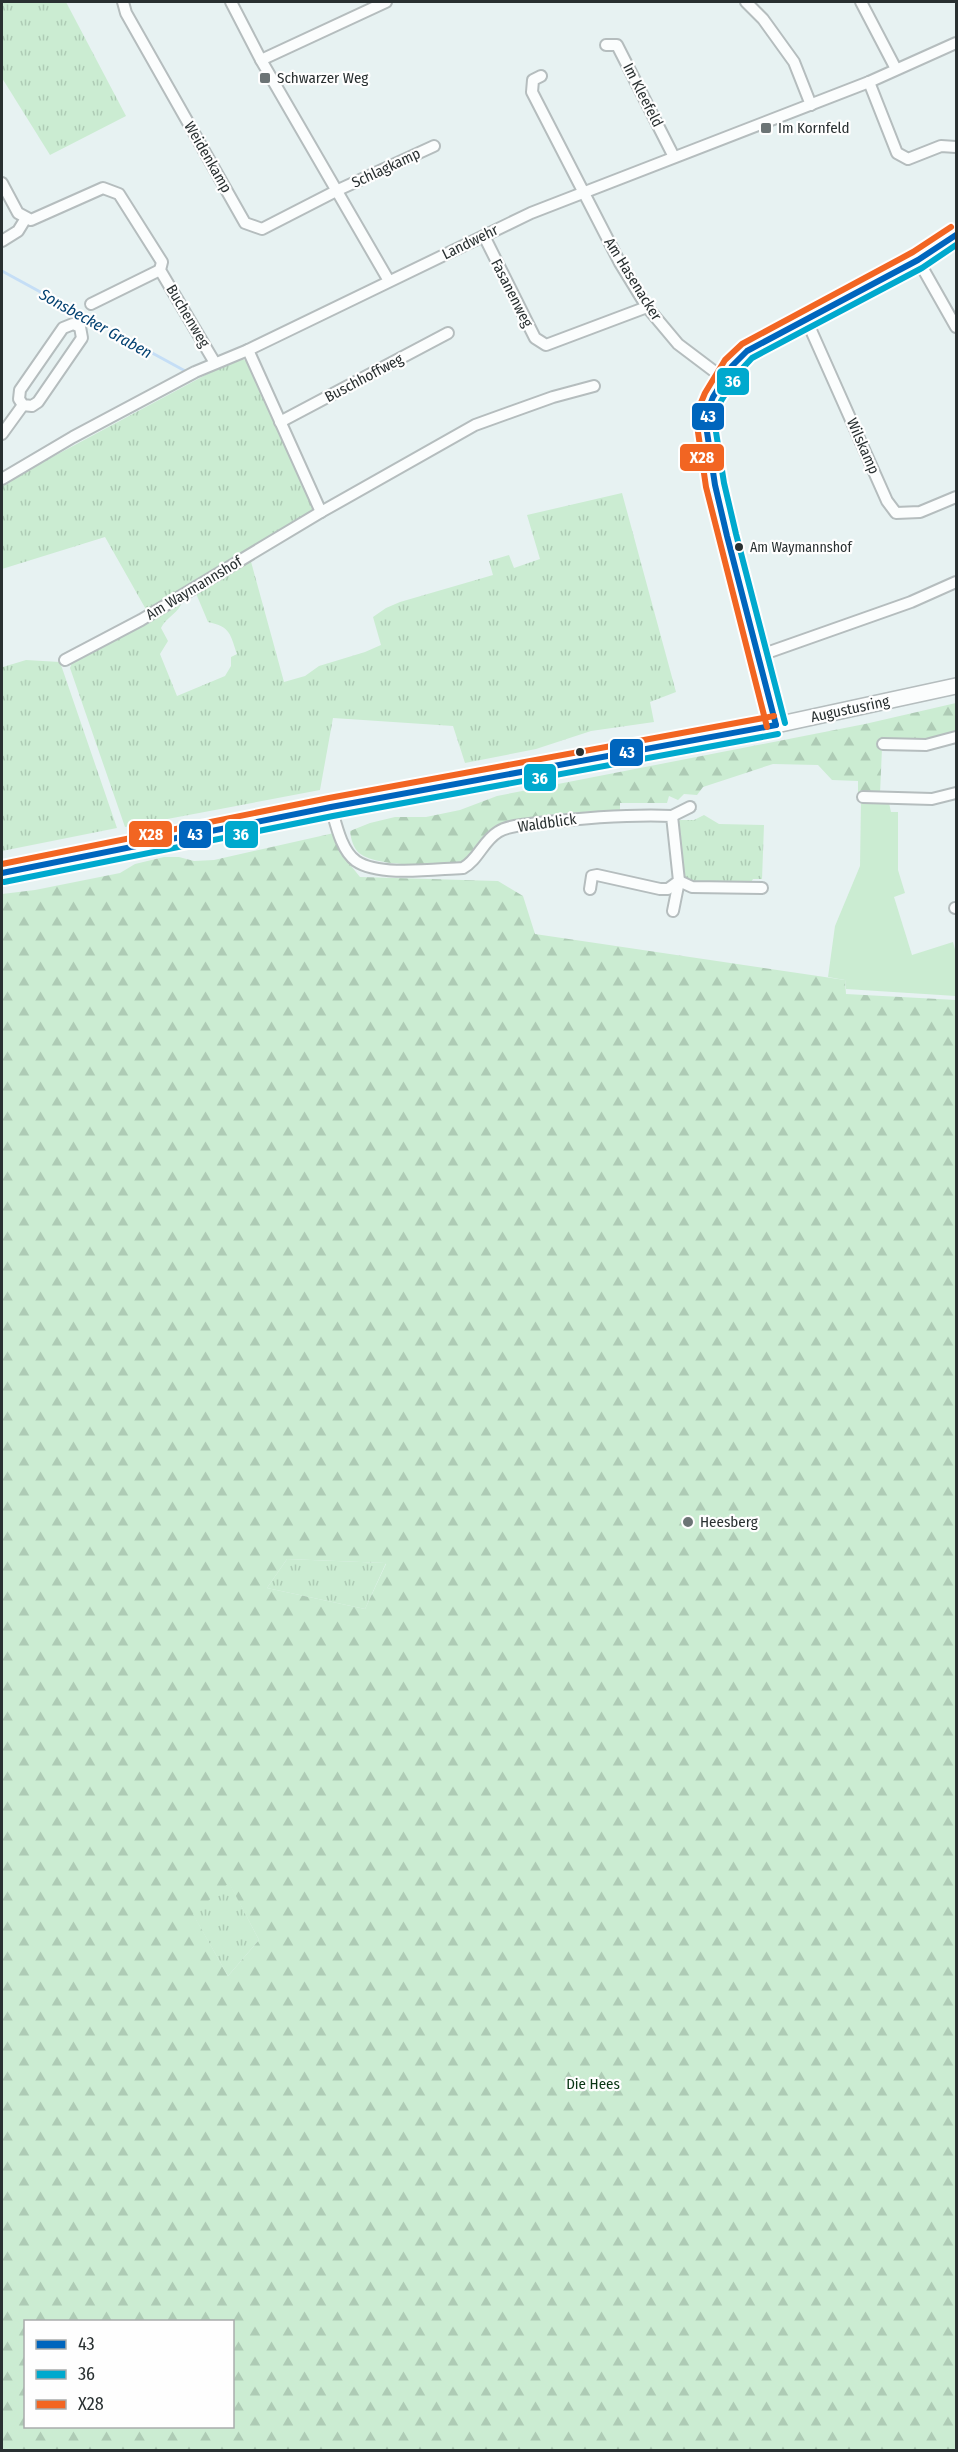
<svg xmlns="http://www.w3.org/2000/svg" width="958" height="2452" viewBox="0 0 958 2452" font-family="'Fira Sans Condensed',sans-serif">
	<defs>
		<pattern id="grass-tufts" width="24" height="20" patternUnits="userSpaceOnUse" patternTransform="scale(1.5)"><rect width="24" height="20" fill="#cbecd2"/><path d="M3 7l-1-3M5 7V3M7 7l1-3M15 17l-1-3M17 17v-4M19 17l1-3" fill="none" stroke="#aecbb5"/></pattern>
		<pattern id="forest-firs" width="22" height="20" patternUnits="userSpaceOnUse" patternTransform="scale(1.5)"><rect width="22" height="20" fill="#cbecd2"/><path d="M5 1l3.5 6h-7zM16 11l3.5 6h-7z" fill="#aecbb5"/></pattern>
	</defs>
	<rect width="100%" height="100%" fill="#e7f2f2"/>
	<!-- grass -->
	<g fill="url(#grass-tufts)">
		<path d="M2,2H66L126,116L50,155L2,78Z"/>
		<path d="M239,357L246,361L314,506V512L148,613L105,537L2,569V484Z"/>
		<path d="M622,493L676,692L650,702L654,722L591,731L536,749L465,763L453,726L333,718L320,790L125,827L70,668L73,660L177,604L181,605C175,615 166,618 161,628L168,641L160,654L177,696L225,676L231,666V657L237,654C230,634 231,627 208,622L195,591L250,558L284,682L305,676L319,666L365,652L381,645L373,617L386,608L400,602L493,575L489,561L509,555L514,568L540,559L527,515Z"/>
		<path d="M26,660L60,662L117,828L2,851V665L3,667Z"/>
		<path d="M704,815L719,824L764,825L762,879H753L750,884L693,883L685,879L682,874L677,823L680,820H694Z"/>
		<path d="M287,1559L386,1563L365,1609L267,1588Z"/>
		<path d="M229,1882L259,1940L228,1976L192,1913Z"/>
	</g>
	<!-- forest -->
	<g fill="url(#forest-firs)" fill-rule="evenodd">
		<path d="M956,703V732L933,740L882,748L880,794L858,793V781L832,780L818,765L773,764L703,787L697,795L684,794L678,800L669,796L667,803H620V810C592,811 510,815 490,830C479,838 473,852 463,862C439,865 377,868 359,853C353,847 351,839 350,831L370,823L395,817H426L460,810L497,796L865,724Z"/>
		<path d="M334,833L344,857L360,877L498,881L523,896L535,934L845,980L846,994L956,1000V2450H2V894L35,890L120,873L135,864L164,857H179L194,861L214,860ZM287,1559L385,1563L386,1564L365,1609L267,1588ZM229,1883L259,1940L228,1976L193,1914ZM26,2322H232V2426H26Z"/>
	</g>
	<!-- green -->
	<path fill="#cbecd2" d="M861,800H883L889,803L891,812H898V870L905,893L894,897L912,955L953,942L956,953V996L846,989L845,980L828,977L835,926L860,866Z"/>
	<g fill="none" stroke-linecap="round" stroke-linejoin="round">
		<!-- stream -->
		<path stroke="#c5def6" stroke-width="3" d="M2,271L187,372"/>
		<!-- street casing -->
		<g stroke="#b5bdbe" stroke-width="14">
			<g id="street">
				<path d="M123,2L126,13L245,223L262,229L338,190L434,146"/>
				<path d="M231,2L261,60L389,281"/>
				<path d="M746,2L763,19L794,62L811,105"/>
				<path d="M861,2L896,69"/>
				<path d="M606,45H617L674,157"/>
				<path d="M261,60L386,2"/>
				<path d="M541,76L533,80L532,92L620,263L647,307L678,344L723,378"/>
				<path d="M869,82L897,153L908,159L941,146L956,147"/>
				<path d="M2,183L18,213L31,220L103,188L119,194L162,262L160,270L215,363"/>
				<path d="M484,236L535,338L546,345L647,307"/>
				<path d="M2,241L18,231L26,218"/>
				<path d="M918,260L956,327"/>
				<path d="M91,304L160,270"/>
				<path d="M806,319L887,501L896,513L920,512L956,497"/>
				<path d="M73,324L80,327L82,338L38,402L32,406L23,405L19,399L20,390L63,328Z"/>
				<path d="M248,350L321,512"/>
				<path d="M280,422L448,333"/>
				<path d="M2,434L23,405"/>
				<path d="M2,479L73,437L195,372L248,350L531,213L869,82L956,43"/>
				<path d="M758,656L911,602L956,582"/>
				<path d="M65,660L141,620L321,512L475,425L553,397L594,386"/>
				<path d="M883,744L926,745L956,737"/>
				<path d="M863,797L932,799L956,793"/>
				<path d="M331,807C336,824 341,850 356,861C379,877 435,869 463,868C478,860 483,841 498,832C508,825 526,825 538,823C583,818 627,814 672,816L679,881L668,889H660L597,875L592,876L590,889"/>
				<path d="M672,816L690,807"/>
				<path d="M955,908H956"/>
				<path d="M673,911L679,881L692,887L762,888"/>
			</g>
		</g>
		<!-- secondary casing -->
		<g stroke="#b5bdbe" stroke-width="18">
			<g id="secondary">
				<path d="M776,725L727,536L715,485L707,432L709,407L713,397L732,366L747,351L918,260L956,235"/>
				<path d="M2,873L331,807L776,725L956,686"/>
			</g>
		</g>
		<!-- street -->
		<use href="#street" stroke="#fbfdfd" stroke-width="10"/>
		<!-- secondary -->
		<use href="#secondary" stroke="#fbfdfd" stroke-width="15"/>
		<!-- bus-1 casing -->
		<g stroke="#fefefe" stroke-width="10">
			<g id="bus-1">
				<path d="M776,725L727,536L715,485L707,432L709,407L713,397L732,366L747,351L918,260L956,235"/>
				<path d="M2,873L331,807L776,725"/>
			</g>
		</g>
		<!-- bus-2 casing -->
		<g stroke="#fefefe" stroke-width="10">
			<g id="bus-2">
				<path d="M785,723L736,534L724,483L716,432L718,409L721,401L739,372L752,358L922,268L956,245"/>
				<path d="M4,882L333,816L778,734"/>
			</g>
		</g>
		<!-- bus-3 casing -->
		<g stroke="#fefefe" stroke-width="10">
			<g id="bus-3">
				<path d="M767,727L706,487L698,432L700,405L705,393L725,360L742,344L913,252L951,227"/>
				<path d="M2,864L329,798L774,716"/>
			</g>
		</g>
		<!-- bus-1 -->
		<use href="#bus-1" stroke="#0065bd" stroke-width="6"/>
		<!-- bus-2 -->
		<use href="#bus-2" stroke="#00a9ce" stroke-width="6"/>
		<!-- bus-3 -->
		<use href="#bus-3" stroke="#f26522" stroke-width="6"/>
	</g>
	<!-- markers -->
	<g fill="#6c7475" stroke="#fefefe" stroke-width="2">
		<rect x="259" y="72" width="12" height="12" rx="3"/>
		<rect x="760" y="122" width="12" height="12" rx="3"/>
		<circle cx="688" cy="1522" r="6"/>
	</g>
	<g fill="#293031" stroke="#fefefe" stroke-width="2">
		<circle cx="739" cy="547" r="5"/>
		<circle cx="580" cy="752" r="5"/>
	</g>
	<g text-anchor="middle" stroke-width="4.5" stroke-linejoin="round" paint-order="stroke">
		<!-- bus labels -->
		<g font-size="14" fill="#293031" stroke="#fefefe" text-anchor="start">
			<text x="750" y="552">Am Waymannshof</text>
		</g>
		<!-- poi labels -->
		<g font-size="15" fill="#293031" stroke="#fefefe" text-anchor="start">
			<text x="277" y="83">Schwarzer Weg</text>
			<text x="778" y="133">Im Kornfeld</text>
			<text x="700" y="1527">Heesberg</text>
		</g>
		<!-- street labels -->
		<g font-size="15" fill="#293031" stroke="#fefefe">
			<text transform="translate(643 95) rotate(63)" y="5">Im Kleefeld</text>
			<text transform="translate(208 157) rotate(60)" y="5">Weidenkamp</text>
			<text transform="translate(386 168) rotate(-25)" y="5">Schlagkamp</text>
			<text transform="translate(470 242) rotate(-26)" y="5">Landwehr</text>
			<text transform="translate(633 279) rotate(58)" y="5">Am Hasenacker</text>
			<text transform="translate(512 293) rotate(63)" y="5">Fasanenweg</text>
			<text transform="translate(188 316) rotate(59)" y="5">Buchenweg</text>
			<text transform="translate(364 378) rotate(-28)" y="5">Buschhoffweg</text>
			<text transform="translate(863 446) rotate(66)" y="5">Wilskamp</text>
			<text transform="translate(194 588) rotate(-31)" y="5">Am Waymannshof</text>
			<text transform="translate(850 709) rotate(-12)" y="5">Augustusring</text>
			<text transform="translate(547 823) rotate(-8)" y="5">Waldblick</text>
		</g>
		<!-- park labels -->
		<g font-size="15" fill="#093513" stroke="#fefefe">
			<text x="593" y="2089">Die Hees</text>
		</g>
		<!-- water labels -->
		<g font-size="16" font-style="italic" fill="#034171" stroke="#fefefe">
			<text transform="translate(96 323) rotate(29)" y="6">Sonsbecker Graben</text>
		</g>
	</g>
	<g stroke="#fefefe" stroke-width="2">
		<rect x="716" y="367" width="34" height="29" rx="6" fill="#00a9ce"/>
		<rect x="691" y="402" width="34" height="29" rx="6" fill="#0065bd"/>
		<rect x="679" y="443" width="46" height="29" rx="6" fill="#f26522"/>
		<rect x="609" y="738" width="35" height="29" rx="6" fill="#0065bd"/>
		<rect x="523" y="763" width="34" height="29" rx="6" fill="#00a9ce"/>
		<rect x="128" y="820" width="45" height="28" rx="6" fill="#f26522"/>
		<rect x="178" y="820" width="34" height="29" rx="6" fill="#0065bd"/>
		<rect x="224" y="820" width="35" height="29" rx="6" fill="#00a9ce"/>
	</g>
	<g font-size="16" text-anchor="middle" font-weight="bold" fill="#fff">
		<text x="733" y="387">36</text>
		<text x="708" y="422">43</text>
		<text x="702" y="463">X28</text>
		<text x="627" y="758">43</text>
		<text x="540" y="784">36</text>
		<text x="151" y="840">X28</text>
		<text x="195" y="840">43</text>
		<text x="241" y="840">36</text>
	</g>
	<!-- border -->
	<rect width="958" height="2452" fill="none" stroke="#293031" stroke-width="6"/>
	<!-- legend -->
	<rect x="24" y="2320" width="210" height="108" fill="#fefefe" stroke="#a9acac" stroke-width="1.5"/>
	<rect x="36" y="2340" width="30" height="9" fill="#0065bd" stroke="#a9acac" stroke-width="1.5"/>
	<text x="78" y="2350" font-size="18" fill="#293031">43</text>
	<rect x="36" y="2370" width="30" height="9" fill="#00a9ce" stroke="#a9acac" stroke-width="1.5"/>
	<text x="78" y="2380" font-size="18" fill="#293031">36</text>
	<rect x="36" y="2400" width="30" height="9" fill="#f26522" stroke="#a9acac" stroke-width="1.5"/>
	<text x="78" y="2410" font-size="18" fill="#293031">X28</text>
</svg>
